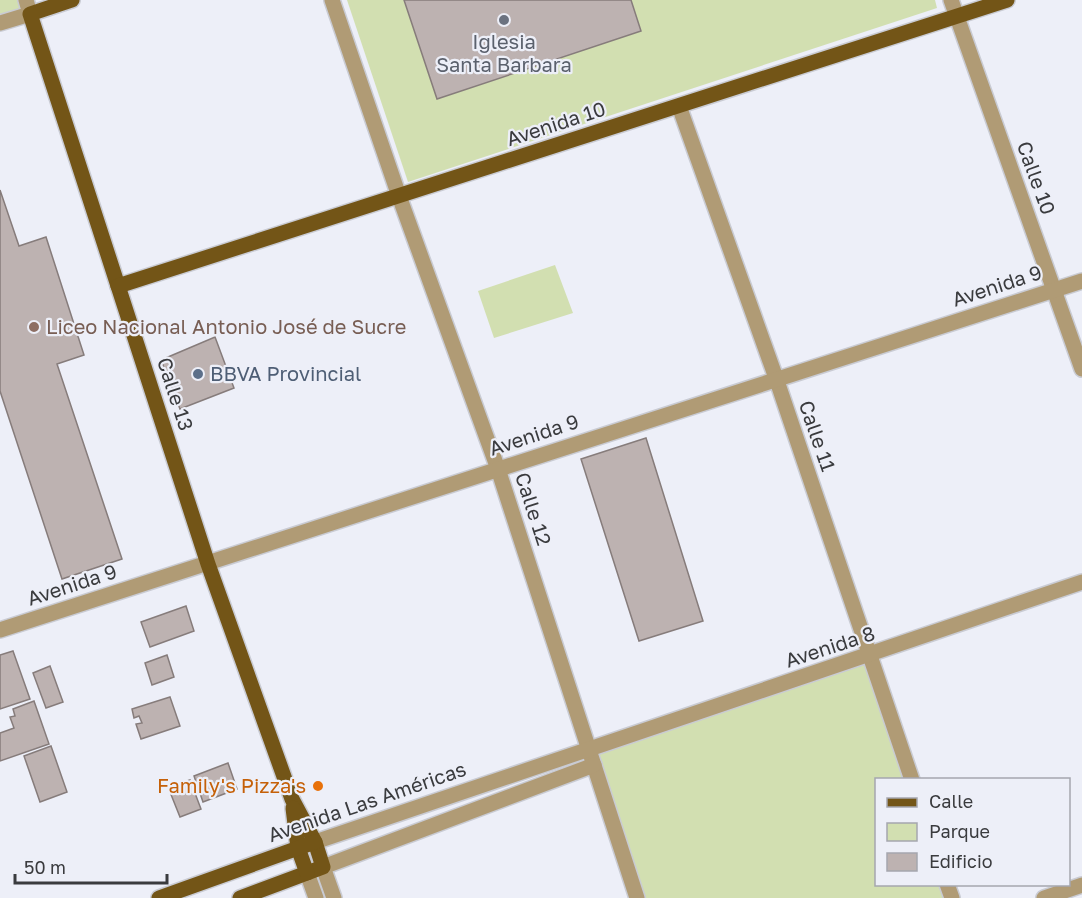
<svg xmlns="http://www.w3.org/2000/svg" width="1082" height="898" viewBox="0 0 1082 898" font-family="'Golos Text',sans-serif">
	<rect width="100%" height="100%" fill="#edeff8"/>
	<!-- green -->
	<g fill="#d2dfb1">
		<path d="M0,0H19L22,8L0,15Z"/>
		<path d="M347,0H935L937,8L408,182Z"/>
		<path d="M555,265L573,313L494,338L478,291Z"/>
		<path d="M868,663L906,779L876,780V884L941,885L945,898H645L597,751Z"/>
	</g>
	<!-- building -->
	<g fill="#bdb2b1" stroke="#867c7b" stroke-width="1.5">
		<path d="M404,0H631L641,31L437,99Z"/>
		<path d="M0,190L19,246L46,237L84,355L57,364L122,559L62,579L0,391Z"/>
		<path d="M215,337L234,388L180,409L161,360Z"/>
		<path d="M646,438L703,621L639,641L581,459Z"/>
		<path d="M186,606L194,631L150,647L141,622Z"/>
		<path d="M13,651L30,699L0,709V655Z"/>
		<path d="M167,655L174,677L152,685L145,663Z"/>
		<path d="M50,666L63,702L46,708L33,673Z"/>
		<path d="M170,697L180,726L141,739L136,724L142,723L139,716L134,718L132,709Z"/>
		<path d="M34,701L49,744L0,761V733L14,728L10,717L15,716L13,709Z"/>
		<path d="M51,746L67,792L40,802L24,756Z"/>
		<path d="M228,763L237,789L203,802L194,776Z"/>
		<path d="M190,780L201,809L180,817L168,787Z"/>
	</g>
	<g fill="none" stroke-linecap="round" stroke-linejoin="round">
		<!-- minor casing -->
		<g stroke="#c9cbd3" stroke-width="18">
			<g id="minor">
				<path d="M332,0L399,196L498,469L637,898"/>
				<path d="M951,0L1082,369"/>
				<path d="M0,23L30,14L26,0"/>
				<path d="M679,106L776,378L912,780"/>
				<path d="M0,630L1082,281"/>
				<path d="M315,842C570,754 827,671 1082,582"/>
				<path d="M307,873L316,898"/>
				<path d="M947,884L952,898"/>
				<path d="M334,898L323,867L594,765"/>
				<path d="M1044,898L1082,885"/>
			</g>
		</g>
		<!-- major casing -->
		<g stroke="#c9cbd3" stroke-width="18">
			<g id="major">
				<path d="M72,0L30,14L208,564L292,799L315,842L323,867L240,898"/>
				<path d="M118,286L1007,0"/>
				<path d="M293,808L298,848L307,873"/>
				<path d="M159,898L315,842"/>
			</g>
		</g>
		<!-- minor -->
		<use href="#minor" stroke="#b09b75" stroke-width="15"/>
		<!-- major -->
		<use href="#major" stroke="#735517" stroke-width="15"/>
	</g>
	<!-- markers -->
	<circle fill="#6b7280" stroke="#edeff8" stroke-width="2" cx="504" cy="20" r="6"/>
	<circle fill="#8d6e63" stroke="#edeff8" stroke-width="2" cx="34" cy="327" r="6"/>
	<circle fill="#5c6f8a" stroke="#edeff8" stroke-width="2" cx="198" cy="374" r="6"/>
	<circle fill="#e8710a" stroke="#edeff8" stroke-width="2" cx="318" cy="786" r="6"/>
	<g text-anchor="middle" stroke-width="4.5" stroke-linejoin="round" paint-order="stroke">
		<!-- worship labels -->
		<g font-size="20" fill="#5b616d" stroke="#edeff8">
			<text x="504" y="49">Iglesia<tspan x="504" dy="23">Santa Barbara</tspan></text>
		</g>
		<!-- street labels -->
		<g font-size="20" fill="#3a3b3e" stroke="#edeff8">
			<text transform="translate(556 124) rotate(-18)" y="7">Avenida 10</text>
			<text transform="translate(1036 178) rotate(70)" y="7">Calle 10</text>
			<text transform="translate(997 286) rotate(-18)" y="7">Avenida 9</text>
			<text transform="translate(175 394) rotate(72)" y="7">Calle 13</text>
			<text transform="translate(534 435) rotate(-18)" y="7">Avenida 9</text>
			<text transform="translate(817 436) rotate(71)" y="7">Calle 11</text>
			<text transform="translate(533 509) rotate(72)" y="7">Calle 12</text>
			<text transform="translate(72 585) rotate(-18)" y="7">Avenida 9</text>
			<text transform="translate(830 647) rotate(-18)" y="7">Avenida 8</text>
			<text transform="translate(367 802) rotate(-19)" y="7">Avenida Las Américas</text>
		</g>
		<!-- education labels -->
		<g font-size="20" fill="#785e54" stroke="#edeff8" text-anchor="start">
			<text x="46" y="334">Liceo Nacional Antonio José de Sucre</text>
		</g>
		<!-- service labels -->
		<g font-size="20" fill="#4e5e75" stroke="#edeff8" text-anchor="start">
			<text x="210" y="381">BBVA Provincial</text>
		</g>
		<!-- food labels -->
		<g font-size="20" fill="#c56008" stroke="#edeff8" text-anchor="end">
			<text x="306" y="793">Family's Pizza's</text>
		</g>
	</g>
	<!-- legend -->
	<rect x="875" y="778" width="195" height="108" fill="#edeff8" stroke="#a5a7ae" stroke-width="1.5"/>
	<rect x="887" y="798" width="30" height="9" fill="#735517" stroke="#a5a7ae" stroke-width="1.5"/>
	<text x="929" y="808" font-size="18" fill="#3a3b3e">Calle</text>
	<rect x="887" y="823" width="30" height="18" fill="#d2dfb1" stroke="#a5a7ae" stroke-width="1.5"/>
	<text x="929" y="838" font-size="18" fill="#3a3b3e">Parque</text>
	<rect x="887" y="853" width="30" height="18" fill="#bdb2b1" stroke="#a5a7ae" stroke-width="1.5"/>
	<text x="929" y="868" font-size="18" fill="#3a3b3e">Edificio</text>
	<!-- scale -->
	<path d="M15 874v9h152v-9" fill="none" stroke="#3a3b3e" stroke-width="3"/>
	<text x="24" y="874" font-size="18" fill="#3a3b3e" stroke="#edeff8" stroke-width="4.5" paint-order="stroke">50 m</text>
</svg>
